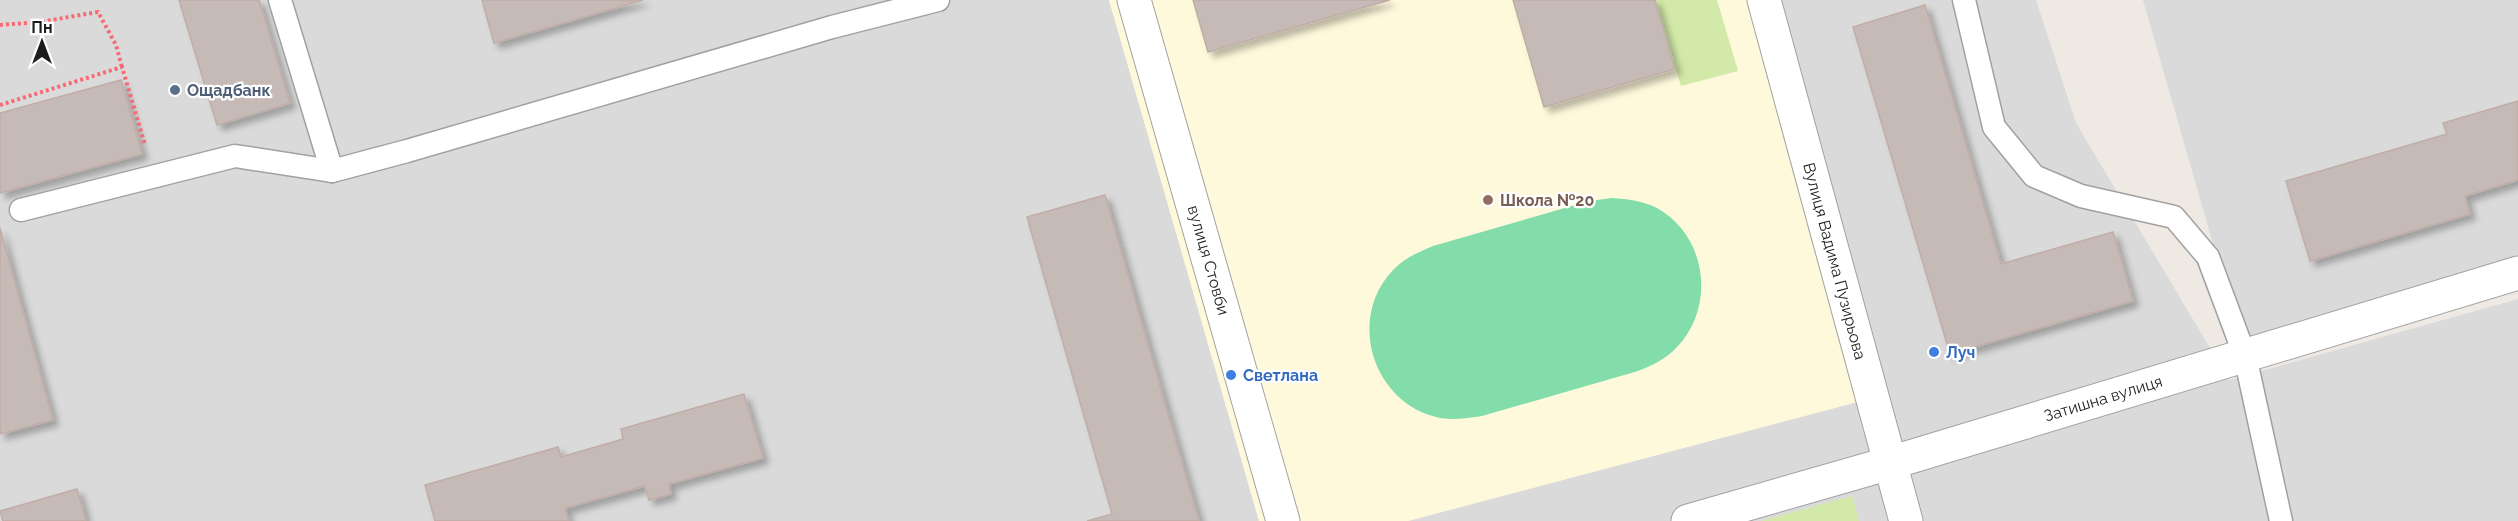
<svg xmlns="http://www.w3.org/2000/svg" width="2518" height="521" viewBox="0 0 2518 521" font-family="Raleway,sans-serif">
	<defs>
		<filter id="shadow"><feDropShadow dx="5.5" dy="5.5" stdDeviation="3" flood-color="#0004"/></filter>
	</defs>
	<rect width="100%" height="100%" fill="#eee9e3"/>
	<!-- residential -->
	<g fill="#dbdada">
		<path d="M0,0H1109L1259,521H0Z"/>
		<path d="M1752,0H2036L2076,123L2229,380L2518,299V521H1408L1865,400Z"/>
		<path d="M2143,0H2518V263L2251,342L2215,251Z"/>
	</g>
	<!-- education -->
	<path fill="#fff9dc" d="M1109,0H1752L1865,400L1408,521H1259Z"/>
	<!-- grass -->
	<g fill="#d3e9a9">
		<path d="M1655,0H1717L1738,71L1681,86Z"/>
		<path d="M1852,496L1859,521H1761Z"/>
	</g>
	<!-- pitch -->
	<path fill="#82ddab" d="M1612,198C1628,199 1643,201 1657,208C1707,236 1716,306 1677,347C1666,359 1653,365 1638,371L1482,416C1467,418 1452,421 1436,417C1372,401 1347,318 1393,270C1404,258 1419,252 1433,246L1589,201Z"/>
	<!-- building -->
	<g fill="#c6bab7" stroke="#c0ada6" stroke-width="1.5" filter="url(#shadow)">
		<path d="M179,0H259L290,103L217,125Z"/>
		<path d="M482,0H643L494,43Z"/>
		<path d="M1193,0H1390L1208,52Z"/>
		<path d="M1513,0H1655L1675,69L1544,107Z"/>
		<path d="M1925,5L2001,264L2113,232L2133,301L1950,354L1853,27Z"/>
		<path d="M121,80L142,154L0,193V113Z"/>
		<path d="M2518,101V180L2465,196L2470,214L2310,261L2286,181L2447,134L2443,123Z"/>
		<path d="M1105,195L1199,521H1087L1112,514L1027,217Z"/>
		<path d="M0,228L53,420L0,434Z"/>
		<path d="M744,394L763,458L669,484L671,494L649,500L645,486L565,508L569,521H435L425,485L558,447L561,457L623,439L621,429Z"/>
		<path d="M77,489L86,521H3L0,511Z"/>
	</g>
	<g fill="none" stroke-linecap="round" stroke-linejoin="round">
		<!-- service casing -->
		<g stroke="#a1a1a1" stroke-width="25">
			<g id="service">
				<path d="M280,0L332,171"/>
				<path d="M1964,0L1994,127L2034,176L2081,196L2174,217L2208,257L2245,356L2281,521"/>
				<path d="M21,210L235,156L332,171L407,151L832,27L938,0"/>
			</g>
		</g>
		<!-- pedestrian casing -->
		<g stroke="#a1a1a1" stroke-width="35">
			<path id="pedestrian" d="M1688,521L1890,463"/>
		</g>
		<!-- minor casing -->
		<g stroke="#a1a1a1" stroke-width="35">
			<g id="minor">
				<path d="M1134,0L1283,521"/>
				<path d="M1890,463L2518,273"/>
			</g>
		</g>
		<!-- tertiary casing -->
		<g stroke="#a1a1a1" stroke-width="35">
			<path id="tertiary" d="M1764,0L1906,521"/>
		</g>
		<!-- path -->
		<g stroke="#f86a73" stroke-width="4" stroke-dasharray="3 3" stroke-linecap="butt">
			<path d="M0,25L40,22L98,12L116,45L122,67"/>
			<path d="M0,105L122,67L145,145"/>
		</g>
		<!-- service -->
		<use href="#service" stroke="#fff" stroke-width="22"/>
		<!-- pedestrian -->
		<use href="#pedestrian" stroke="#fff" stroke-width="33"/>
		<!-- minor -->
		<use href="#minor" stroke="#fff" stroke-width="33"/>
		<!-- tertiary -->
		<use href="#tertiary" stroke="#fff" stroke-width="33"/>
	</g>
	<!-- markers -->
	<circle fill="#5c6f8a" stroke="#fff" stroke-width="2" cx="175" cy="90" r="6"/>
	<circle fill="#8d6e63" stroke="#fff" stroke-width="2" cx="1488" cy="200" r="6"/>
	<g fill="#3f7fe0" stroke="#fff" stroke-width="2">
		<circle cx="1934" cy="352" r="6"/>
		<circle cx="1231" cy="375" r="6"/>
	</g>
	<g text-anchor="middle" stroke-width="4.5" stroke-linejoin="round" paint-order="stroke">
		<!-- service labels -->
		<g font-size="16" font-weight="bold" fill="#4e5e75" stroke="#fff" text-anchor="start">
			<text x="187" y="96">Ощадбанк</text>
		</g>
		<!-- education labels -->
		<g font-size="16" font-weight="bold" fill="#785e54" stroke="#fff" text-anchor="start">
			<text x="1500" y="206">Школа №20</text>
		</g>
		<!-- street labels -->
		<g font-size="16" fill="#1d1d1d" stroke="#fff">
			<text transform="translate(1209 260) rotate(74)" y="6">вулиця Стовби</text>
			<text transform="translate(1835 261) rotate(75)" y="6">Вулиця Вадима Пузирьова</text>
			<text transform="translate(2103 398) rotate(-17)" y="6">Затишна вулиця</text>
		</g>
		<!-- shop labels -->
		<g font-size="16" font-weight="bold" fill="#366cbe" stroke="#fff" text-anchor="start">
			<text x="1946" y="358">Луч</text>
			<text x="1243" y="381">Светлана</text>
		</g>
	</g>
	<!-- north arrow -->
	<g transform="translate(42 42)" stroke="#ffffff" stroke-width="4.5" paint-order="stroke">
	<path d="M0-4.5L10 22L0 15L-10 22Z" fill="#1d1d1d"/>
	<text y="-9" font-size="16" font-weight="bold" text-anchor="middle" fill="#1d1d1d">Пн</text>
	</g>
</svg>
